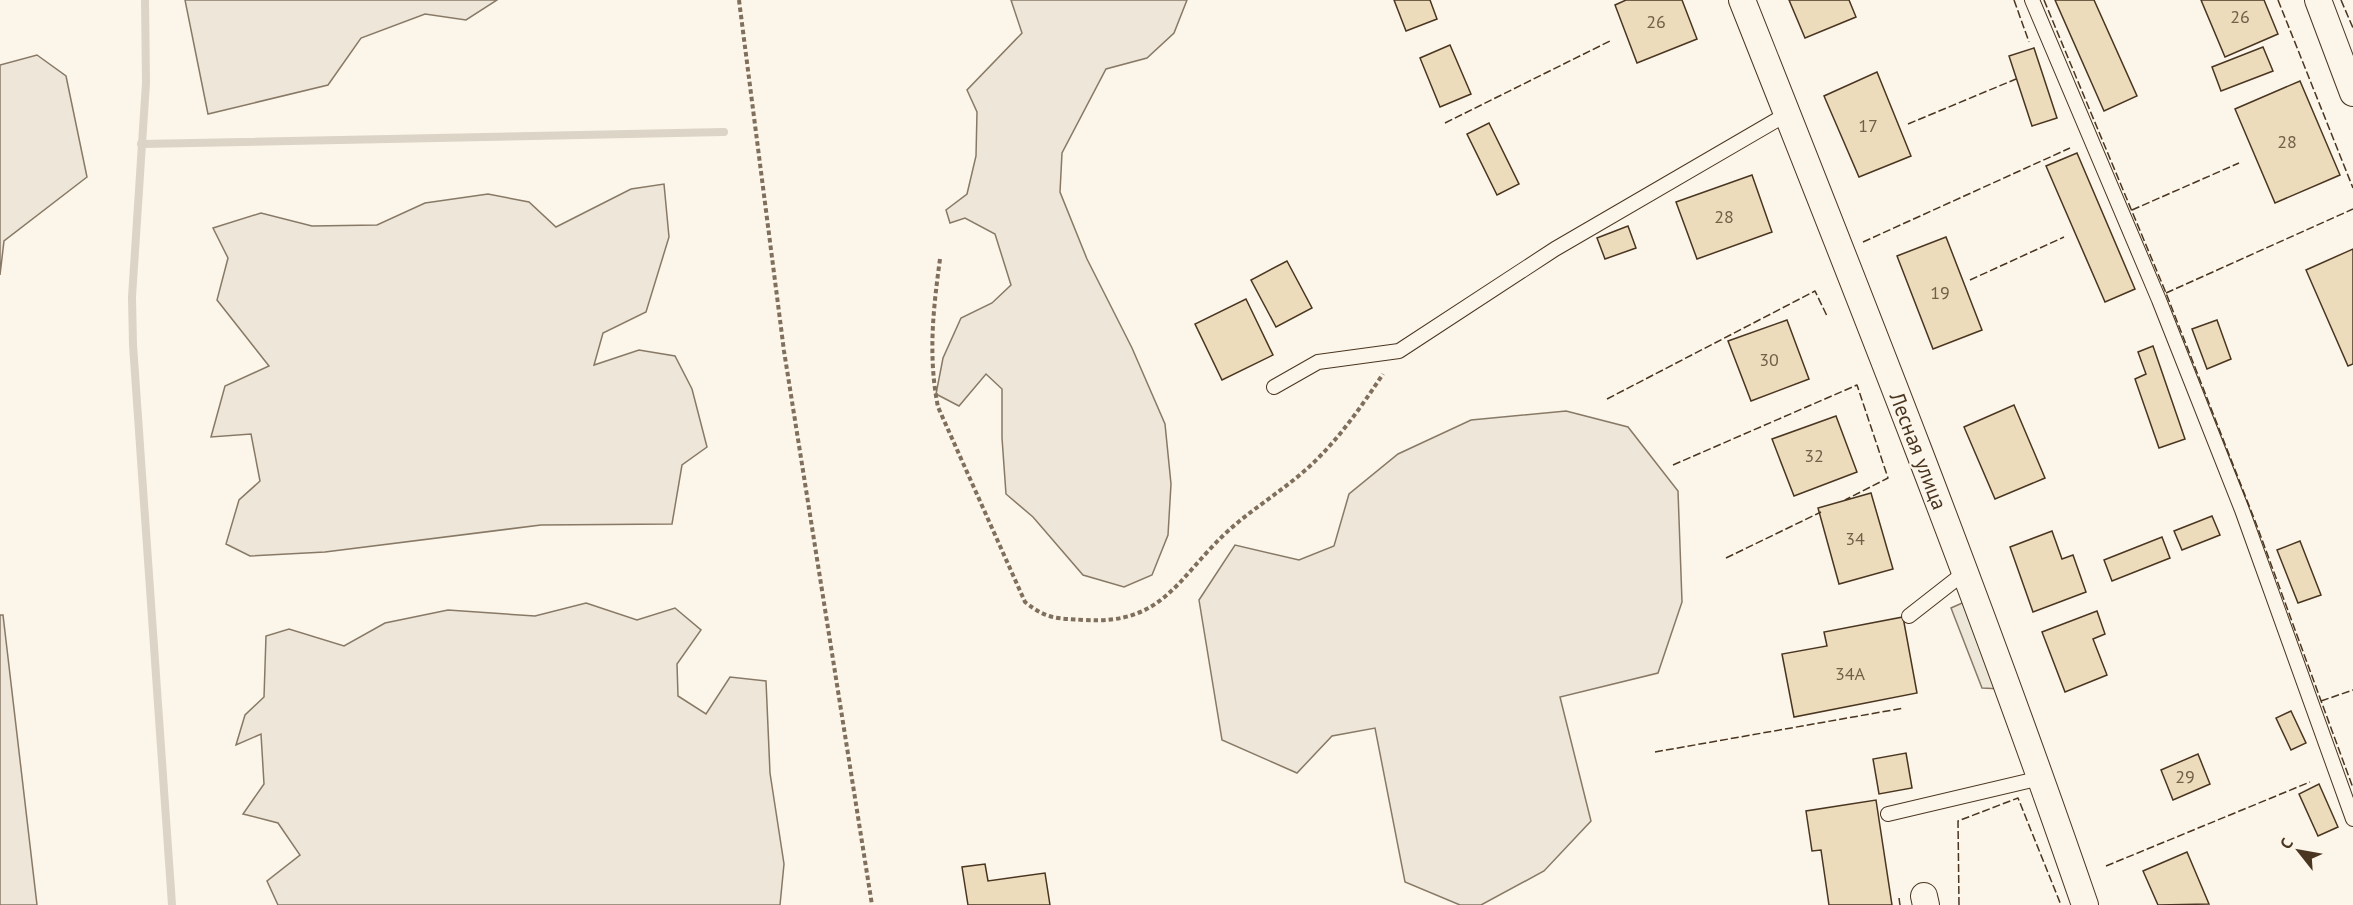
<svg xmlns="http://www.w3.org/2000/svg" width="2353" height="905" viewBox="0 0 2353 905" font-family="'PT Sans',sans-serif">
	<rect width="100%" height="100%" fill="#fbf6e9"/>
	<!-- green -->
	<g fill="#ede6d9" stroke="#887966" stroke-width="1.5">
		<path d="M185,0H497L466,20L425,14L361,38L328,85L208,114Z"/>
		<path d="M1011,0H1187L1174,33L1147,58L1106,69L1062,153L1060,192L1087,259L1132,348L1165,424L1171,484L1168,535L1152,575L1124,587L1083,575L1033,517L1006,494L1002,438V389L986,374L959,406L936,394L943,358L961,318L992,303L1011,285L995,234L965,218L950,223L946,210L967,194L976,156L977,112L967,90L1022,33Z"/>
		<path d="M37,55L66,76L87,177L4,241L0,275V65Z"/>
		<path d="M664,184L669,237L646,312L603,333L594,365L639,350L675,356L692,389L707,447L682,465L672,524L541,525L325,552L250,556L226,544L239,500L260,481L251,434L211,437L225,386L269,366L217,300L228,258L213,228L261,213L312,226L377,225L425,203L488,194L529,202L556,227L631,189Z"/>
		<path d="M1566,411L1628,427L1678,491L1682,602L1658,673L1560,697L1591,821L1544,871L1481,905H1460L1405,882L1375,728L1332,736L1297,773L1222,740L1199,600L1235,545L1299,560L1334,546L1349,494L1398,454L1471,420Z"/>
		<path d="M586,603L637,620L675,608L701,630L677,664L678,696L706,714L730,677L766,681L770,773L784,864L780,905H278L267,881L300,855L278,823L243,814L264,784L261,734L236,745L245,715L264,697L266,636L289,629L344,646L385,623L448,610L535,616Z"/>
		<path d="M0,615H3L37,905H0Z"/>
	</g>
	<!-- parking -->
	<path fill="#ede7d9" stroke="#887966" stroke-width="1.5" d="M1969,600L2002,689L1982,688L1951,608Z"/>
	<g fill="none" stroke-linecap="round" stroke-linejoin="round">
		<!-- stream -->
		<g stroke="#dcd4c6" stroke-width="8">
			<path d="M145,0L146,83L132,297L133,345L172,905"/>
			<path d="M141,144L724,132"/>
		</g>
	</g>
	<!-- building -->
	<g fill="#ecdcbc" stroke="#4a3520" stroke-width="1.5">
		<path d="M1394,0H1430L1437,19L1406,31Z"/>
		<path d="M1626,0H1682L1697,39L1637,63L1615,5Z"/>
		<path d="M1789,0H1849L1856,17L1805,38Z"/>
		<path d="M2055,0H2094L2137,96L2104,111Z"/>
		<path d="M2201,0H2264L2278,34L2225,57Z"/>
		<path d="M1450,45L1471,94L1440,107L1420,58Z"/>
		<path d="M2263,47L2273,71L2221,91L2212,67Z"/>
		<path d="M2034,48L2057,118L2032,126L2009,56Z"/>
		<path d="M1877,72L1911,156L1859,177L1824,96Z"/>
		<path d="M2300,81L2340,175L2275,203L2235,109Z"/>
		<path d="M1489,123L1519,184L1497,195L1467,134Z"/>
		<path d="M2077,153L2135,289L2105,302L2046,166Z"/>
		<path d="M1752,175L1772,232L1697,259L1676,202Z"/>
		<path d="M1628,226L1636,248L1605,259L1597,238Z"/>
		<path d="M1946,237L1982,330L1933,349L1897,256Z"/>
		<path d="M2353,249V364L2348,366L2306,270Z"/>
		<path d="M1287,261L1312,308L1276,327L1251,280Z"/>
		<path d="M1246,299L1273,355L1222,380L1195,324Z"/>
		<path d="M1787,320L1809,379L1751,401L1728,341Z"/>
		<path d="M2217,320L2231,359L2207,369L2192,329Z"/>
		<path d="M2153,346L2185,439L2159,448L2135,379L2146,374L2138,352Z"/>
		<path d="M2014,405L2045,478L1995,499L1964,427Z"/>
		<path d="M1836,416L1857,472L1794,496L1772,439Z"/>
		<path d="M1871,493L1893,569L1839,584L1818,508Z"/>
		<path d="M2212,516L2220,535L2182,550L2174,531Z"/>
		<path d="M2052,531L2062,559L2073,555L2086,592L2033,612L2010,547Z"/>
		<path d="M2162,537L2170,558L2112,581L2104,560Z"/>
		<path d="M2300,541L2321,595L2298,603L2277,550Z"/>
		<path d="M2097,611L2105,634L2093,639L2107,675L2065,692L2042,632Z"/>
		<path d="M1903,617L1917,693L1794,717L1782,654L1827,646L1824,632Z"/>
		<path d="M2291,711L2306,743L2291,750L2276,718Z"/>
		<path d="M1906,753L1912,788L1879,794L1873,759Z"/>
		<path d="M2198,754L2210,784L2173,800L2161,770Z"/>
		<path d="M2319,784L2338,827L2318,836L2299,794Z"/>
		<path d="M1876,800L1892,905H1829L1821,850L1812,851L1806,811Z"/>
		<path d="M2187,852L2209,904L2158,905L2143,871Z"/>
		<path d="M985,864L988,881L1045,873L1050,905H968L962,867Z"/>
	</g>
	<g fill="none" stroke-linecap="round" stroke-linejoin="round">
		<!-- service casing -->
		<g stroke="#4a3520" stroke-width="16">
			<g id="service">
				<path d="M2032,0L2159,300L2242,510L2353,819"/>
				<path d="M1274,387L1318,362L1399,351L1555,249L1787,114"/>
				<path d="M1909,616L1964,573"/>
				<path d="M1888,814L2041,778"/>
			</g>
		</g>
		<!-- minor casing -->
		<g stroke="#4a3520" stroke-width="28">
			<g id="minor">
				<path d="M1742,0C1861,300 1980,600 2085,905"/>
				<path d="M2318,0L2353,93"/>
				<path d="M1924,896L1926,905"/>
			</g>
		</g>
		<!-- path -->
		<g stroke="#7f6f5c" stroke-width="4" stroke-dasharray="4.5 3" stroke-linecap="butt">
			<path d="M739,0L784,351L872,905"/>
			<path d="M940,259C933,310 928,357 938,407L1025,602C1048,620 1056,618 1084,620C1164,625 1177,578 1228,531C1253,508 1284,490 1310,466C1339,439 1361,407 1383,374"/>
		</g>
		<!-- service -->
		<use href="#service" stroke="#fbf6e9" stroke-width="14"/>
		<!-- minor -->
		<use href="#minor" stroke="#fbf6e9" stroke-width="26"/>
		<!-- fence -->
		<g stroke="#4a3520" stroke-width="1.5" stroke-dasharray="8 3" stroke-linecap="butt">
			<path d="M2014,0L2029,42"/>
			<path d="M2044,0L2166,293L2257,526L2353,788"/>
			<path d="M2278,0L2353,188"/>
			<path d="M2341,0L2353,28"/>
			<path d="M1445,123L1612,40"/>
			<path d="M1908,124L2016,79"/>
			<path d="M2132,210L2239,163"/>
			<path d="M1863,242L2070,148"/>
			<path d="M1970,280L2064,237"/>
			<path d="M2166,293L2353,209"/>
			<path d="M1607,399L1815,291L1827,316"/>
			<path d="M1673,465L1857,385L1888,478L1845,500"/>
			<path d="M1726,558L1821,512"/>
			<path d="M2321,701L2353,690"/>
			<path d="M1655,752L1904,708"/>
			<path d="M2106,866L2310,782"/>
			<path d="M1899,898L1900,905"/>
			<path d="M1959,905L1958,821L2018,798L2061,905"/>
		</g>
	</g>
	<g text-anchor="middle" stroke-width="4.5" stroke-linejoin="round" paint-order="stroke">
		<!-- number labels -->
		<g font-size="18" fill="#725f47">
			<text x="2240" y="23">26</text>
			<text x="1656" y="28">26</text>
			<text x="1868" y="132">17</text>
			<text x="2287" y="148">28</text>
			<text x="1724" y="223">28</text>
			<text x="1940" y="299">19</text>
			<text x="1769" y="366">30</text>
			<text x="1814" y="462">32</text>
			<text x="1855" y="545">34</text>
			<text x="1850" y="680">34А</text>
			<text x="2185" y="783">29</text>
		</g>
		<!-- street labels -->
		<g font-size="21" fill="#4a3520" stroke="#fbf6e9">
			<text transform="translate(1918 451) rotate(69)" y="7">Лесная улица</text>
		</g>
	</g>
	<!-- north arrow -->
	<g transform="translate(2299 851) rotate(301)" stroke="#fbf6e9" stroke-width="4.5" paint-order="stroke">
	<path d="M0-4.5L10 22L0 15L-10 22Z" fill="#4a3520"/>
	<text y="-9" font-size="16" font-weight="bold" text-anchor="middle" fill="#4a3520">С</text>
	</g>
</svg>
